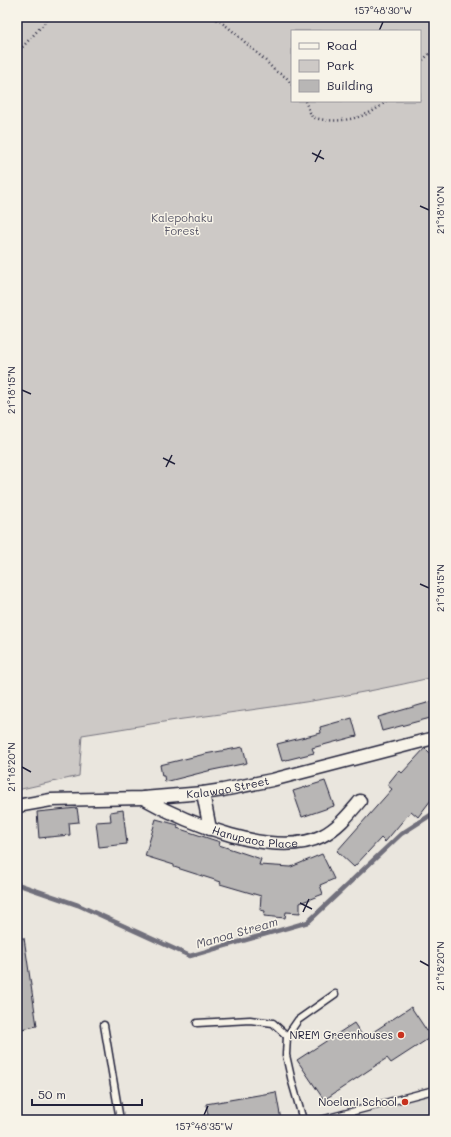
<svg xmlns="http://www.w3.org/2000/svg" width="451" height="1137" viewBox="0 0 451 1137" font-family="Mali,sans-serif">
	<rect width="100%" height="100%" fill="#eae6de"/>
	<filter id="ink" filterUnits="userSpaceOnUse"><feTurbulence type="fractalNoise" baseFrequency=".025" numOctaves="2"/><feDisplacementMap in="SourceGraphic" scale="8" xChannelSelector="R" yChannelSelector="G"/><feConvolveMatrix kernelMatrix="1 2 1 2 8 2 1 2 1" color-interpolation-filters="sRGB"/></filter>
	<g filter="url(#ink)">
		<!-- built -->
		<path fill="#dbd8d2" d="M434,1084V1120H319Z"/>
		<!-- green -->
		<path fill="#cdc9c6" stroke="#787680" fill-rule="evenodd" d="M17,17H434V677C352,697 267,708 183,719C149,724 115,730 82,735L79,776L17,790ZM292,31H420V101H292Z"/>
		<g fill="none" stroke-linecap="round" stroke-linejoin="round">
			<!-- stream -->
			<path stroke="#716f7b" stroke-width="4.5" d="M17,884L78,905L190,956L308,922L401,834L434,813"/>
		</g>
		<!-- building -->
		<g fill="#b8b6b5" stroke="#22223b">
			<path d="M434,701V717L382,731L378,717Z"/>
			<path d="M352,718L357,736L312,748L314,753L282,761L277,744L321,733L320,727Z"/>
			<path d="M243,747L247,763L208,771L165,782L164,776H162L160,765L205,754Z"/>
			<path d="M425,748L434,757V796L418,817L411,811L385,842L381,838L354,867L337,851L392,789L387,785L399,770L402,773Z"/>
			<path d="M325,781L334,806L302,817L293,791Z"/>
			<path d="M77,808L79,822L69,823L70,835L39,838L37,812Z"/>
			<path d="M123,810L127,844L99,847L96,822L111,821L110,812Z"/>
			<path d="M156,819L178,825L177,828L220,842L219,845L261,859L259,865L291,867L322,854L334,879L320,885L323,894L300,903V913L286,912L285,918L264,916L265,911L260,910L261,896L220,884L221,882L174,867V865L145,856Z"/>
			<path d="M17,938H24L37,1026L17,1030Z"/>
			<path d="M411,1007L431,1037L391,1063L387,1058L324,1100L297,1060L354,1023L364,1038Z"/>
			<path d="M276,1092L281,1120H209L206,1104Z"/>
		</g>
		<g fill="none" stroke-linecap="round" stroke-linejoin="round">
			<!-- lane casing -->
			<g stroke="#22223b" stroke-width="9">
				<g id="lane">
					<path d="M197,1023L250,1020L273,1023L287,1036"/>
					<path d="M104,1025L120,1120"/>
					<path d="M303,1120L292,1082L286,1055L287,1036L298,1020L335,994"/>
					<path d="M321,1120L434,1090"/>
				</g>
			</g>
			<!-- street casing -->
			<g stroke="#22223b" stroke-width="15">
				<g id="street">
					<path d="M203,793L210,829"/>
					<path id="s1" d="M143,798C185,822 275,860 322,836C338,828 349,814 360,801"/>
					<path id="s2" d="M17,806L51,800L143,798L203,793L223,790L272,780L434,738"/>
				</g>
			</g>
			<!-- path -->
			<g stroke="#22223b" stroke-width="2.5" stroke-dasharray="1 3" stroke-linecap="butt">
				<path d="M213,17L228,27L266,61L275,71L286,77L292,85"/>
				<path d="M17,53L50,17"/>
				<path d="M420,63L434,49"/>
				<path d="M305,101L312,117C335,125 369,119 386,101"/>
			</g>
			<!-- lane -->
			<use href="#lane" stroke="#f7f3e8" stroke-width="6"/>
			<!-- street -->
			<use href="#street" stroke="#f7f3e8" stroke-width="12"/>
		</g>
	</g>
	<!-- ticks -->
	<path fill="none" stroke="#22223b" stroke-width="1.5" d="M379,31L383,22M312,153L324,159M315,162L321,150M420,206L429,210M22,390L31,394M163,458L175,464M166,467L172,455M420,584L429,588M22,767L31,772M300,903L312,909M303,912L309,899M420,961L429,966M204,1115L208,1106"/>
	<!-- markers -->
	<g fill="#c8321e" stroke="#f7f3e8" stroke-width="1.5">
		<circle cx="401" cy="1035" r="4"/>
		<circle cx="405" cy="1102" r="4"/>
	</g>
	<g text-anchor="middle" stroke-width="3" stroke-linejoin="round" paint-order="stroke">
		<!-- park labels -->
		<g font-size="11" fill="#555465" stroke="#f7f3e8">
			<text x="182" y="222">Kalepohaku<tspan x="182" dy="13">Forest</tspan></text>
		</g>
		<!-- street labels -->
		<g font-size="11" fill="#22223b" stroke="#f7f3e8">
			<text dy="4" stroke="none"><textPath href="#s2" startOffset="212">Kalawao Street</textPath></text>
			<text dy="4" stroke="none"><textPath href="#s1" startOffset="120">Hanupaoa Place</textPath></text>
		</g>
		<!-- poi labels -->
		<g font-size="11" fill="#22223b" stroke="#f7f3e8" text-anchor="end">
			<text x="393" y="1039">NREM Greenhouses</text>
			<text x="397" y="1106">Noelani School</text>
		</g>
		<!-- water labels -->
		<g font-size="12" font-style="italic" fill="#504f60" stroke="#f7f3e8">
			<text transform="translate(237 933) rotate(-16)" y="4">Manoa Stream</text>
		</g>
	</g>
	<!-- margin -->
	<rect width="451" height="1137" fill="none" stroke="#f7f3e8" stroke-width="44"/>
	<!-- legend -->
	<rect x="291" y="30" width="130" height="72" fill="#f7f3e8" stroke="#a29fa3"/>
	<rect x="299" y="43" width="20" height="6" fill="#f7f3e8" stroke="#a29fa3"/>
	<text x="327" y="50" font-size="12" fill="#22223b">Road</text>
	<rect x="299" y="60" width="20" height="12" fill="#cdc9c6" stroke="#a29fa3"/>
	<text x="327" y="70" font-size="12" fill="#22223b">Park</text>
	<rect x="299" y="80" width="20" height="12" fill="#b8b6b5" stroke="#a29fa3"/>
	<text x="327" y="90" font-size="12" fill="#22223b">Building</text>
	<!-- scale -->
	<path d="M32 1099v6h110v-6" fill="none" stroke="#22223b" stroke-width="2"/>
	<text x="38" y="1099" font-size="12" fill="#22223b" stroke="#f7f3e8" stroke-width="3" paint-order="stroke">50 m</text>
	<rect x="22" y="22" width="407" height="1093" fill="none" stroke="#22223b" stroke-width="1.5"/>
	<g font-size="10" text-anchor="middle" fill="#22223b">
		<text x="383" y="14">157°48'30"W</text>
		<text transform="translate(440 210) rotate(-90)" y="4">21°18'10"N</text>
		<text transform="translate(11 390) rotate(-90)" y="4">21°18'15"N</text>
		<text transform="translate(440 588) rotate(-90)" y="4">21°18'15"N</text>
		<text transform="translate(11 767) rotate(-90)" y="4">21°18'20"N</text>
		<text transform="translate(440 966) rotate(-90)" y="4">21°18'20"N</text>
		<text x="204" y="1130">157°48'35"W</text>
	</g>
</svg>
